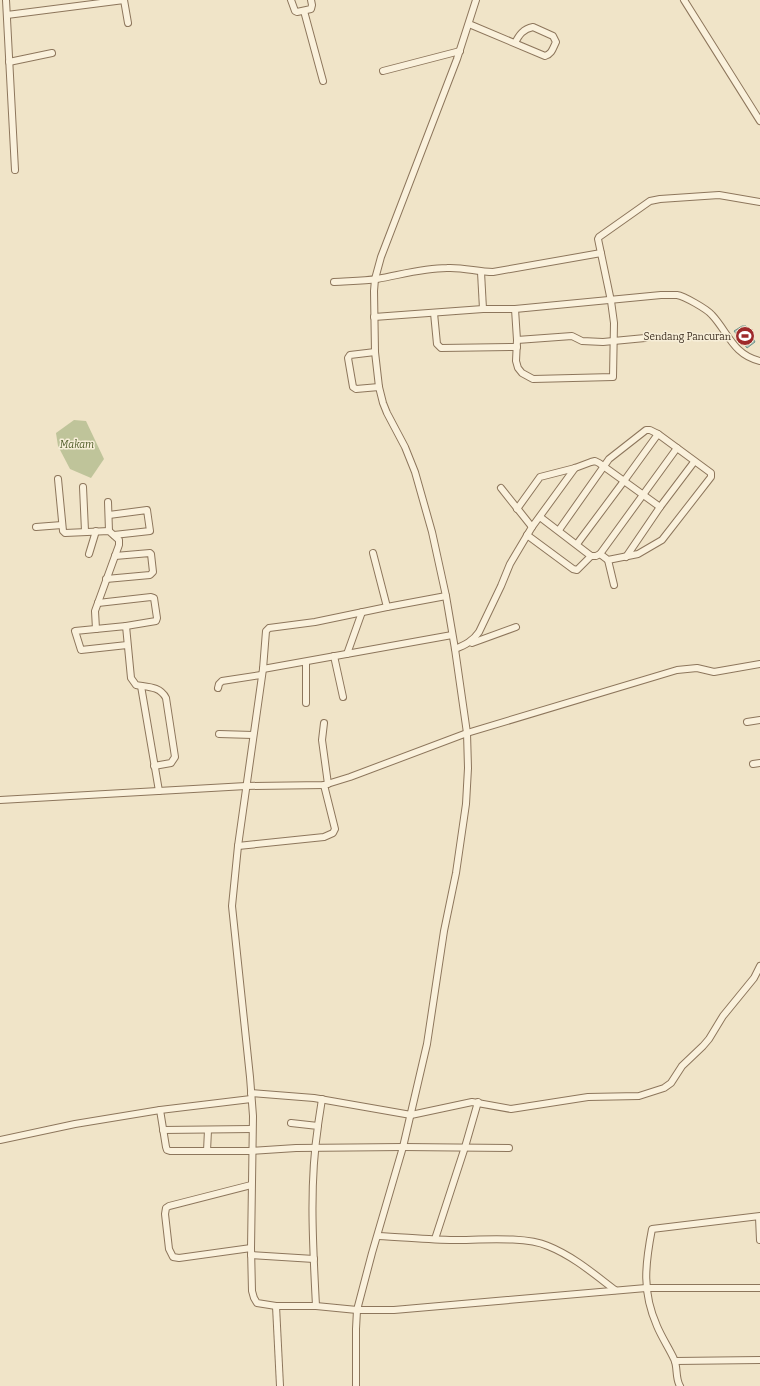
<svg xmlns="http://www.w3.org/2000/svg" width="760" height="1386" viewBox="0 0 760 1386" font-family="Bitter,serif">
	<rect width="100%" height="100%" fill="#f0e4c8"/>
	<!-- cemetery -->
	<path fill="#bfc49a" d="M74,420L86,421L104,459L91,478L70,469L58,446L56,433Z"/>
	<!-- water -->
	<path fill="#a9c4bc" stroke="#6f938a" d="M742,326H746L755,342L747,348L734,331Z"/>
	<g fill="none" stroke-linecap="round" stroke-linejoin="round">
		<!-- minor casing -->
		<g stroke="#8d765c" stroke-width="8">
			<g id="minor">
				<path d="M6,0L15,170"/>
				<path d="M124,0L128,23"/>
				<path d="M291,0L295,11L297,12L311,9L312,5L311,0"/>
				<path d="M684,0L760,121"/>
				<path d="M304,11L323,81"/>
				<path d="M7,15L124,0"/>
				<path d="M469,24L545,56C552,54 553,48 556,42L553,36L533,27C523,29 519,35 515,43"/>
				<path d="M9,62L52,53"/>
				<path d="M383,71L460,51"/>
				<path d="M481,272L483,309"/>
				<path d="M334,282C348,281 363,281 377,279C400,275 423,268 447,268C463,267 478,272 493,272L601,253"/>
				<path d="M515,309L517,340L516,361L518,368L522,373L533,379L613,377L614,323L611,301L598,239L599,237L650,201L660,199L719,195L760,202"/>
				<path d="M434,313L437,344L441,348L517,347"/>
				<path d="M374,317L483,309H515L661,295C667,295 672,295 677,295C684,296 707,309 712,315C728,332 733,355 760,361"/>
				<path d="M517,340L572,336L582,341L603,342L645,338"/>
				<path d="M375,352L350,355L348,358L353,387L356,389L379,387"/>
				<path d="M58,479L63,531L65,533L109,531L119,540V545L95,611L96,629"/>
				<path d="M83,487L85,531"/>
				<path d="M501,488L532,527"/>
				<path d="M108,502L109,531"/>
				<path d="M517,509L540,477L575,468L591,462L595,461L599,463L624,481L658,434L711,473V477L662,540L638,554L608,560L600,554L596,556H591L540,517"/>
				<path d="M109,515L147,510L150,531L114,535"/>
				<path d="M36,527L62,525"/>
				<path d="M559,530L609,459L646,430H650L658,434"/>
				<path d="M527,535L573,569L577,570L591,556"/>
				<path d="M577,544L624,481L660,507"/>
				<path d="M373,553L387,607"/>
				<path d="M89,554L96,531"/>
				<path d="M600,554L677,448"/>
				<path d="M626,557L660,507L694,462"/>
				<path d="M608,560L614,585"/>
				<path d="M106,579L150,575L153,572L151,554L150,553L115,556"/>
				<path d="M446,596L387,607L315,622L269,628L266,631L263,669L238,846L232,906L250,1077L253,1116L251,1248L252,1291L254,1298L257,1303L276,1306H316L357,1310H394L646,1288H760"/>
				<path d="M98,603L151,597L154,598L157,618L156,621L126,626"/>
				<path d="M472,643L516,627"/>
				<path d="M127,645L81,650L75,631L126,626L131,678L136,685C147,687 160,686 166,698L175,757L171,763L154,766"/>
				<path d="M455,649C465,645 473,641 479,632L501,586L510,564L532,527L575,468"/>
				<path d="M347,654L362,612"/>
				<path d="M334,656L343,697"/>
				<path d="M306,662V703"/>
				<path d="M263,669L452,635"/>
				<path d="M141,686L159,791"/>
				<path d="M218,688L219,684L222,681L261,675"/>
				<path d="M747,722L760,720"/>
				<path d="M324,723L322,740L328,784"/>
				<path d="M219,734L253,735"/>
				<path d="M753,764L760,763"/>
				<path d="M0,800L246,786L324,785L350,777L467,733L677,670L697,668L714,672L760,664"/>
				<path d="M238,846L324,837L333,833L335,829L324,785"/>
				<path d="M251,1093L314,1098L411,1115L472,1102L511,1109L588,1097L639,1096L664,1088L671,1083L682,1066L703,1046L709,1039L723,1016L754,978L760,966"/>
				<path d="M160,1110L166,1147L167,1150L170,1151H251L296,1148L403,1147L509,1148"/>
				<path d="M291,1123L318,1126C309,1185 313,1246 316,1306"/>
				<path d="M318,1125L322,1099"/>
				<path d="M163,1130L252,1129"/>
				<path d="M0,1140L75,1124L160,1110L251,1099"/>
				<path d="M207,1151L208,1130"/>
				<path d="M759,1217L760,1240"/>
				<path d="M378,1236C403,1237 429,1240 454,1240C480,1240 525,1236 548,1246C573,1256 594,1274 615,1290"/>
				<path d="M435,1239L465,1147L478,1102"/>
				<path d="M251,1248L179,1258L173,1257L169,1249L165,1214L166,1208L169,1206L251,1185"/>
				<path d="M251,1255L314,1259"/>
				<path d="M276,1306L280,1386"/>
				<path d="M675,1361L760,1360"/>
				<path d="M356,1386V1329L357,1310L372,1253L403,1147L427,1044L444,931L456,873L466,804L468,768L467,733L455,649L446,596L432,532L415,472L405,447L387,413L383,403L379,387L375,352L374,291L375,279L381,257L457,59L476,0"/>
				<path d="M680,1386C675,1378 678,1367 674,1359C669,1348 662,1338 657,1326C642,1292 645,1265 652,1229L760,1216"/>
			</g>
		</g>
		<!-- minor -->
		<use href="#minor" stroke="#faf1dc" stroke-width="6"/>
	</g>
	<!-- icons -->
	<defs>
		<g id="stadium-disc" transform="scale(1)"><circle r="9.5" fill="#9e2a2b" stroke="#f7eed8"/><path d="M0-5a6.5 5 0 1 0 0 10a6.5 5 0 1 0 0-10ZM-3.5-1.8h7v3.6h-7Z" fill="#fff"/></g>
	</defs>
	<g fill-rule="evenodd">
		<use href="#stadium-disc" x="745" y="336"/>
	</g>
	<g text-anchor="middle" stroke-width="3" stroke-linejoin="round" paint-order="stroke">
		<!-- poi labels -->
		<g font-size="10" fill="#3d2e20" stroke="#f7eed8" text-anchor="end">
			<text x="731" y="340">Sendang Pancuran</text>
		</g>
		<!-- park labels -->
		<g font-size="10" font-style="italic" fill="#4d5a26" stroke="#f7eed8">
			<text x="77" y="448">Makam</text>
		</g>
	</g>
</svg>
